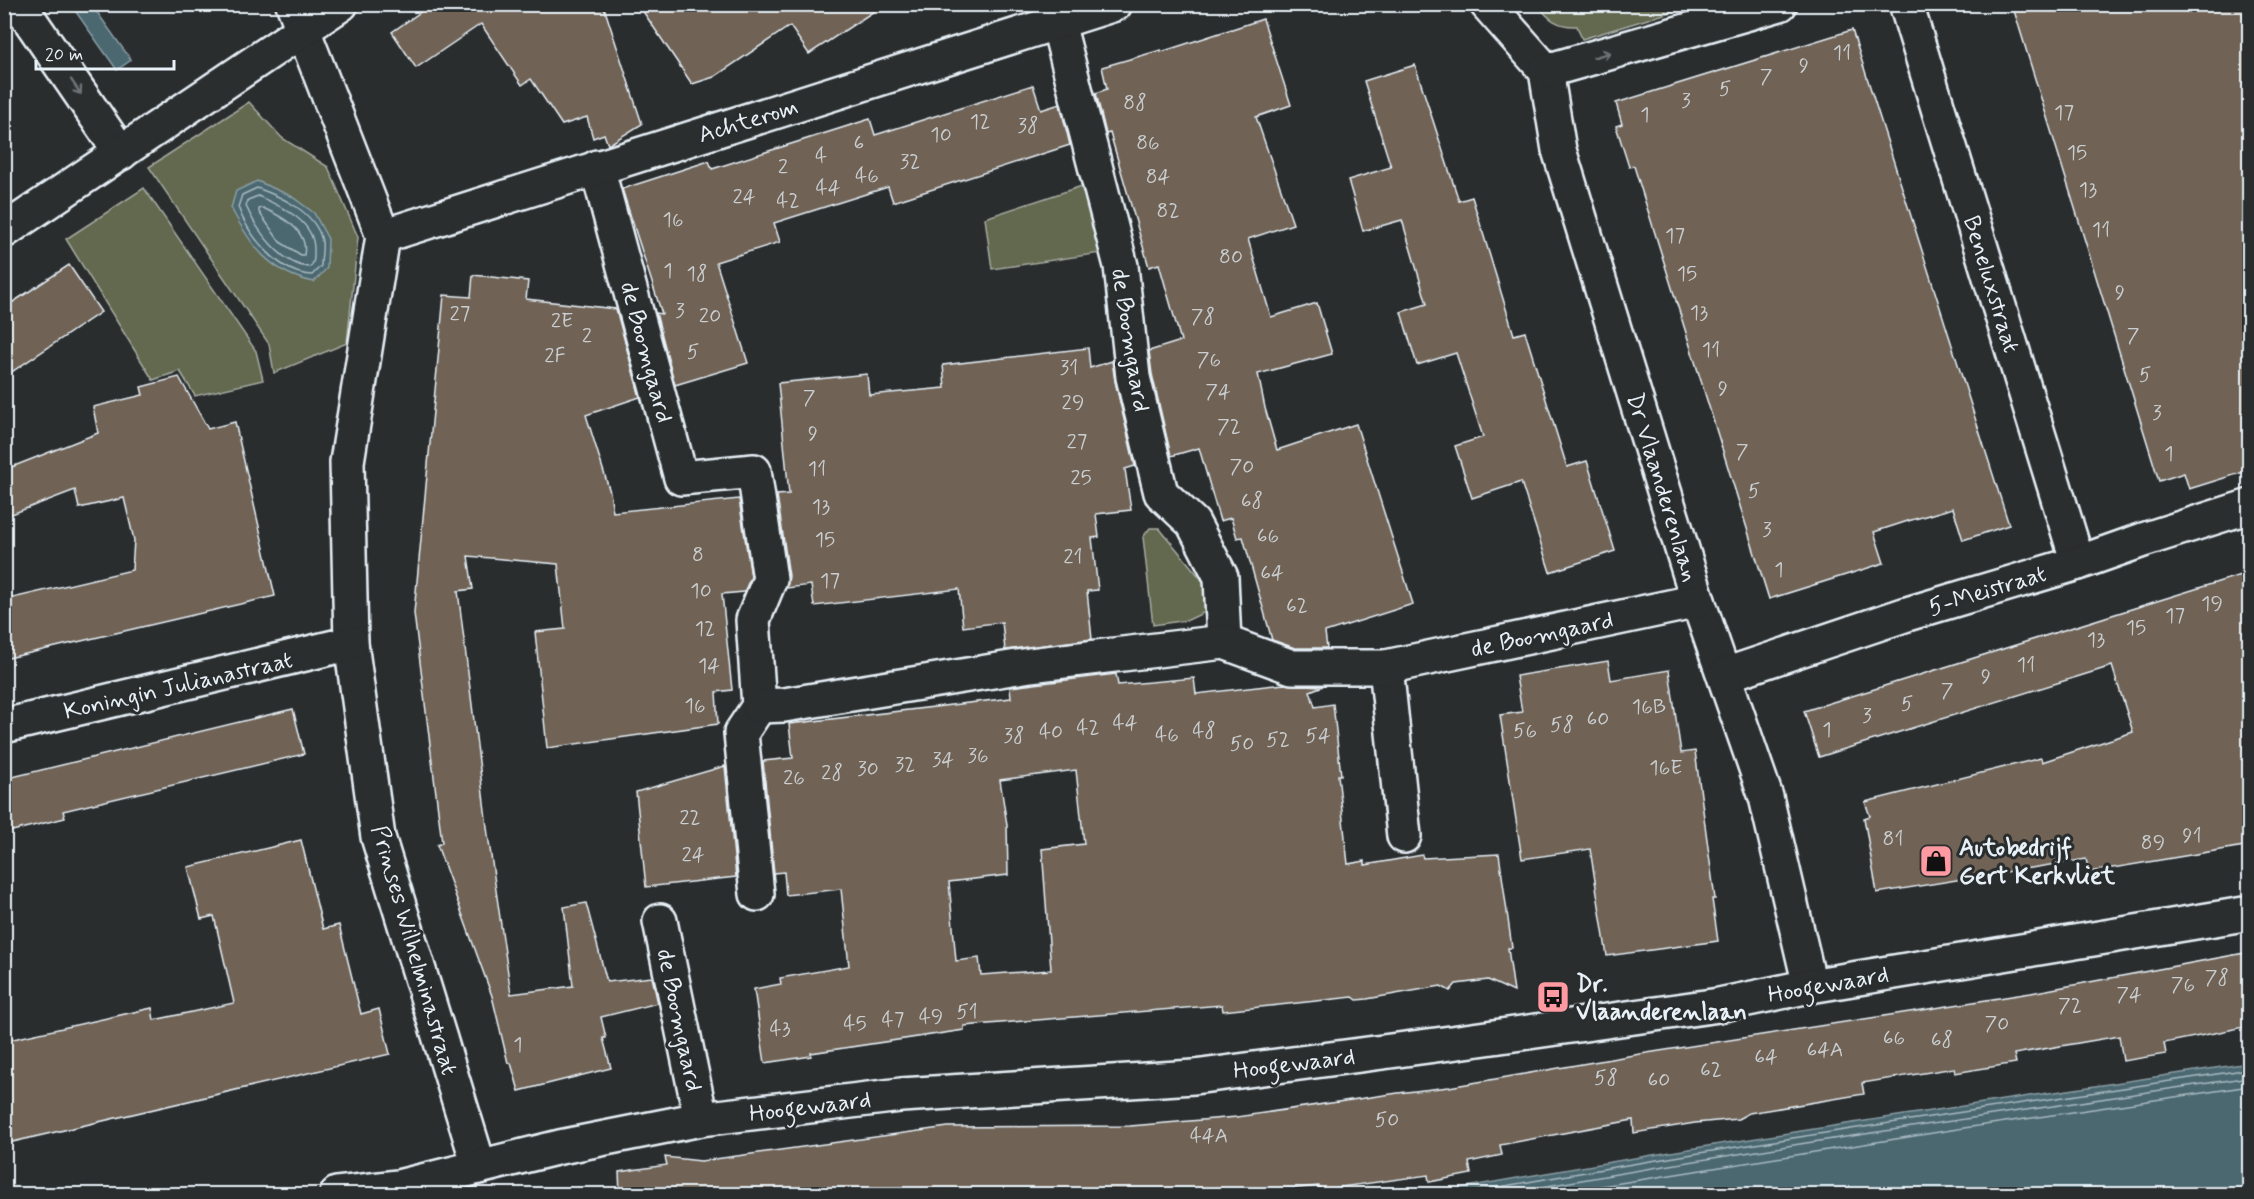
<svg xmlns="http://www.w3.org/2000/svg" width="2254" height="1199" viewBox="0 0 2254 1199" font-family="Mynerve,sans-serif">
	<rect width="100%" height="100%" fill="#2a2d2e"/>
	<filter id="ink" filterUnits="userSpaceOnUse"><feTurbulence type="fractalNoise" baseFrequency=".0167" numOctaves="2"/><feDisplacementMap in="SourceGraphic" scale="12" xChannelSelector="R" yChannelSelector="G"/><feConvolveMatrix kernelMatrix="1 2 1 2 8 2 1 2 1" color-interpolation-filters="sRGB"/></filter>
	<g filter="url(#ink)">
		<!-- green -->
		<g fill="#63694f" stroke="#a6ada4" stroke-width="1.5">
			<path d="M1538,5H1694L1582,39L1577,26C1558,27 1548,19 1538,5Z"/>
			<path d="M249,102L282,138L328,167L358,237L347,343L274,373L269,344L149,167Z"/>
			<path d="M1082,186L1101,253L992,269L985,218Z"/>
			<path d="M144,188L256,351L263,380L195,396L180,371L153,380L66,239Z"/>
			<path d="M1150,528H1159L1222,604L1188,620L1153,625L1143,537Z"/>
		</g>
		<!-- water -->
		<g fill="#4b6770" stroke="#8a9ea6" stroke-width="1.5">
			<path d="M71,5H92L131,60L117,70Z"/>
			<path d="M257,181L291,196L314,213L328,239L327,268L314,282C270,273 251,246 231,208L236,191Z"/>
			<path d="M2249,1063V1194H1428C1701,1144 1975,1104 2249,1063Z"/>
		</g>
		<g fill="none" stroke-linecap="round" stroke-linejoin="round">
			<!-- shore -->
			<g stroke="#a9bac2" stroke-width="1.5">
				<path d="M257,188C282,197 316,212 322,241C323,249 321,258 321,266L312,275C279,274 248,235 238,207L242,195Z"/>
				<path d="M258,196C280,206 314,220 314,249C314,256 315,262 310,267C282,266 256,229 246,206L248,200Z"/>
				<path d="M263,208C281,216 309,230 304,255H301L280,242L259,212V209Z"/>
				<path d="M1461,1194C1723,1146 1986,1109 2250,1069"/>
				<path d="M1502,1194C1750,1149 2000,1114 2250,1077"/>
				<path d="M1552,1194L1964,1128L2250,1086"/>
			</g>
		</g>
		<!-- building -->
		<g fill="#706356" stroke="#e8f1f8" stroke-width="1.5" fill-rule="evenodd">
			<path d="M432,4H603L642,124L608,145L604,134L593,138L587,117L562,125L531,79L522,85L481,24L416,68L392,32Z"/>
			<path d="M638,4H885L809,54L790,26L714,77L692,84Z"/>
			<path d="M2012,4H2250V470L2189,489L2184,473L2159,481Z"/>
			<path d="M1263,19L1291,105L1256,117L1293,224L1248,239L1271,317L1317,303L1332,354L1258,374L1265,408L1277,450L1356,424L1413,604L1325,632L1327,648H1295L1272,640L1243,537L1237,538L1231,518L1220,521L1199,448L1171,456L1152,374L1149,351L1181,341L1159,264L1149,267L1110,133L1106,134L1096,93L1107,89L1102,67L1161,50V52Z"/>
			<path d="M1852,30L2009,525L1963,540L1953,508L1908,521L1874,532L1884,563L1769,599L1634,166L1629,167L1616,126L1622,124L1616,103Z"/>
			<path d="M1415,65L1459,201L1472,197L1514,335L1525,332L1567,467L1587,461L1615,551L1550,572L1521,482L1472,498L1455,446L1483,437L1456,353L1417,365L1401,312L1427,304L1402,220L1363,231L1348,180L1391,167L1364,81Z"/>
			<path d="M1033,85L1041,110L1060,104L1070,145L893,202L888,187L774,223L780,242L716,262L748,363L675,385L656,313L662,314L622,189L709,161L712,169L870,119L875,135Z"/>
			<path d="M69,265L101,312L4,377V308Z"/>
			<path d="M473,275L528,281L526,299L616,309L640,397L586,415L610,492L613,512L739,499L751,577L744,592L722,594L732,690L716,692L718,724L547,748L535,632L565,629L558,564L468,556L473,589L458,591L488,835L511,994L573,986L564,907L586,903L607,982L652,977L658,1003L601,1017L606,1038H603L611,1068L519,1091L511,1063H508L492,996L437,845L442,843L414,613L444,295L471,297Z"/>
			<path d="M1088,348L1090,368L1112,361L1115,381L1135,466L1125,469L1131,510L1096,514L1099,537L1092,538L1098,590L1087,591L1092,639L1005,650L1002,622L963,627L959,589L814,606L811,585L787,588L789,576L777,495L789,494L778,383L867,374L869,395L945,388L943,365Z"/>
			<path d="M179,377L208,429L235,422L275,596L4,659V600L132,570L134,540L124,498L79,508L75,490L4,517V470L98,433L93,407L143,395L141,387Z"/>
			<path d="M2250,572V845L2089,872L2086,859L1877,893L1864,818L1870,816L1865,802L2041,758L2042,762L2133,732L2112,666L1819,757L1804,711Z"/>
			<path d="M1608,661L1611,680L1669,670L1681,753L1695,751L1715,899H1712L1718,941L1607,956L1590,849L1522,859L1500,715L1522,712L1516,676Z"/>
			<path d="M1116,674L1118,685L1194,678L1196,694L1284,684L1323,686L1310,691L1315,707L1333,704L1341,775H1338L1348,864L1365,861V865L1422,855L1423,858L1499,854L1512,948H1508L1514,992L1488,980L1456,984L1450,991L1441,986L1367,999L1357,1000L1353,997L1223,1011L1222,1005L964,1026V1030L811,1053V1056L765,1063L754,989L781,984L780,978L849,966L841,889L786,895L784,872L774,873L763,761L793,758L789,724L1011,698L1010,687ZM1076,770L1084,844L1042,849L1051,970L981,975L979,958L956,961L949,882L1008,875L1007,825L1000,780Z"/>
			<path d="M293,709L304,754L63,811L65,818L4,833V779Z"/>
			<path d="M725,766L736,877L646,887L636,792Z"/>
			<path d="M301,840L323,929L339,925L361,1014L379,1009L390,1054L4,1144V1041L152,1008L154,1020L234,1003L214,916L201,919L188,867Z"/>
			<path d="M2250,952V1026L2164,1043L2166,1054L2123,1061L2119,1036L2014,1054L2016,1063L1955,1073L1954,1068L1862,1083L1864,1094L1749,1113L1738,1119L1695,1123L1634,1133L1633,1120L1500,1145L1502,1155L1469,1162L1471,1174L1429,1182L1428,1175L1320,1190L1319,1186L1242,1194H959V1189L884,1193V1194H620L619,1172L667,1165L665,1157L701,1161L948,1127L1130,1126L1237,1117L1398,1093L1449,1087L1634,1055L2031,993Z"/>
		</g>
		<g fill="none" stroke-linecap="round" stroke-linejoin="round">
			<!-- minor casing -->
			<g stroke="#e8f1f8" stroke-width="38">
				<g id="minor">
					<path d="M19,4L121,153"/>
					<path d="M293,4L383,236L347,462L351,643L378,837L479,1166"/>
					<path d="M1487,4L1546,71L1559,150L1698,601L1766,797L1810,986"/>
					<path d="M1906,4L2078,563"/>
					<path d="M1058,23L1121,266L1133,377L1161,493L1193,523L1221,577L1224,642"/>
					<path d="M1546,71L1780,4"/>
					<path d="M597,167L681,478L754,471L770,579L753,620L759,706L741,733L757,894"/>
					<path d="M4,231L341,4"/>
					<path d="M383,236L1115,4"/>
					<path d="M1386,667L1404,836"/>
					<path d="M1725,675L1907,614L2078,563L2143,540L2250,506"/>
					<path d="M759,706L784,705L1030,665L1224,642L1292,667H1386L1698,601"/>
					<path d="M4,726L351,643"/>
					<path d="M660,921L701,1119"/>
					<path d="M337,1194L398,1187L560,1147L701,1119L901,1095L1194,1077L1458,1042L1719,1005L1810,986L2250,913"/>
				</g>
			</g>
			<!-- minor -->
			<use href="#minor" stroke="#2a2d2e" stroke-width="33"/>
		</g>
		<!-- one-way arrows -->
		<defs><path id="oneway-shaft" d="M-6 0H5M1.5-3L5.5 0L1.5 3" fill="none" stroke-width="1.6" stroke-linecap="round" stroke-linejoin="round" transform="scale(1.5)"/></defs>
		<g stroke="#6c7275">
			<use href="#oneway-shaft" transform="translate(1602 55) rotate(-16)"/>
			<use href="#oneway-shaft" transform="translate(76 87) rotate(56)"/>
		</g>
	</g>
	<!-- icons -->
	<defs>
		<g id="shop-square" transform="scale(1.725)"><rect x="-9" y="-9" width="18" height="18" rx="4" fill="#ff9aa2" stroke="#2a2d2e"/><path d="M-5-2.5h2.3a2.7 3.5 0 0 1 5.4 0H5L5.5 6h-11ZM-1.5-2.5h3a1.5 2.3 0 0 0-3 0Z" fill="#111"/></g>
		<g id="bus-square" transform="scale(1.725)"><rect x="-9" y="-9" width="18" height="18" rx="4" fill="#ff9aa2" stroke="#2a2d2e"/><path d="M-5-6H5V4H4V6H2V4H-2V6H-4V4H-5ZM-3.5-4V0h7V-4ZM-3.5 1.2v1.5H-2V1.2ZM2 1.2v1.5H3.5V1.2Z" fill="#111"/></g>
	</defs>
	<g fill-rule="evenodd">
		<use href="#shop-square" x="1936" y="861"/>
		<use href="#bus-square" x="1553" y="997"/>
	</g>
	<g text-anchor="middle" stroke-width="6" stroke-linejoin="round" paint-order="stroke">
		<!-- number labels -->
		<g font-size="21" fill="#caced0">
			<text x="1842" y="59">11</text>
			<text x="1804" y="72">9</text>
			<text x="1766" y="83">7</text>
			<text x="1725" y="95">5</text>
			<text x="1686" y="107">3</text>
			<text x="1135" y="109">88</text>
			<text x="2064" y="119">17</text>
			<text x="1645" y="121">1</text>
			<text x="980" y="128">12</text>
			<text x="1028" y="132">38</text>
			<text x="941" y="141">10</text>
			<text x="859" y="149">6</text>
			<text x="1148" y="149">86</text>
			<text x="2077" y="159">15</text>
			<text x="821" y="162">4</text>
			<text x="910" y="168">32</text>
			<text x="783" y="173">2</text>
			<text x="867" y="182">46</text>
			<text x="1158" y="183">84</text>
			<text x="828" y="194">44</text>
			<text x="2088" y="196">13</text>
			<text x="744" y="203">24</text>
			<text x="788" y="207">42</text>
			<text x="1168" y="217">82</text>
			<text x="673" y="226">16</text>
			<text x="2101" y="236">11</text>
			<text x="1675" y="242">17</text>
			<text x="1231" y="263">80</text>
			<text x="668" y="277">1</text>
			<text x="697" y="280">18</text>
			<text x="1687" y="280">15</text>
			<text x="2120" y="299">9</text>
			<text x="680" y="317">3</text>
			<text x="1699" y="319">13</text>
			<text x="460" y="320">27</text>
			<text x="710" y="322">20</text>
			<text x="1203" y="323">78</text>
			<text x="562" y="327">2E</text>
			<text x="587" y="342">2</text>
			<text x="2133" y="342">7</text>
			<text x="1711" y="356">11</text>
			<text x="693" y="358">5</text>
			<text x="555" y="362">2F</text>
			<text x="1209" y="366">76</text>
			<text x="1069" y="374">31</text>
			<text x="2145" y="381">5</text>
			<text x="1723" y="395">9</text>
			<text x="1218" y="398">74</text>
			<text x="809" y="404">7</text>
			<text x="1073" y="409">29</text>
			<text x="2157" y="419">3</text>
			<text x="1229" y="433">72</text>
			<text x="813" y="440">9</text>
			<text x="1077" y="448">27</text>
			<text x="1742" y="458">7</text>
			<text x="2169" y="460">1</text>
			<text x="1242" y="473">70</text>
			<text x="817" y="475">11</text>
			<text x="1081" y="484">25</text>
			<text x="1754" y="497">5</text>
			<text x="1252" y="507">68</text>
			<text x="821" y="513">13</text>
			<text x="1767" y="536">3</text>
			<text x="1268" y="542">66</text>
			<text x="825" y="546">15</text>
			<text x="698" y="561">8</text>
			<text x="1073" y="563">21</text>
			<text x="1779" y="576">1</text>
			<text x="1272" y="579">64</text>
			<text x="830" y="587">17</text>
			<text x="701" y="597">10</text>
			<text x="2212" y="610">19</text>
			<text x="1297" y="612">62</text>
			<text x="2175" y="622">17</text>
			<text x="2136" y="634">15</text>
			<text x="705" y="635">12</text>
			<text x="2096" y="646">13</text>
			<text x="2026" y="671">11</text>
			<text x="709" y="672">14</text>
			<text x="1986" y="683">9</text>
			<text x="1947" y="697">7</text>
			<text x="1907" y="710">5</text>
			<text x="695" y="712">16</text>
			<text x="1649" y="713">16B</text>
			<text x="1867" y="722">3</text>
			<text x="1598" y="725">60</text>
			<text x="1125" y="729">44</text>
			<text x="1562" y="731">58</text>
			<text x="1088" y="734">42</text>
			<text x="1827" y="736">1</text>
			<text x="1204" y="737">48</text>
			<text x="1525" y="737">56</text>
			<text x="1051" y="738">40</text>
			<text x="1167" y="741">46</text>
			<text x="1014" y="742">38</text>
			<text x="1318" y="742">54</text>
			<text x="1278" y="746">52</text>
			<text x="1242" y="750">50</text>
			<text x="978" y="762">36</text>
			<text x="943" y="766">34</text>
			<text x="905" y="771">32</text>
			<text x="1666" y="774">16E</text>
			<text x="868" y="775">30</text>
			<text x="832" y="779">28</text>
			<text x="794" y="784">26</text>
			<text x="690" y="824">22</text>
			<text x="2192" y="842">91</text>
			<text x="1893" y="845">81</text>
			<text x="2153" y="849">89</text>
			<text x="693" y="861">24</text>
			<text x="2217" y="984">78</text>
			<text x="2183" y="991">76</text>
			<text x="2129" y="1001">74</text>
			<text x="2070" y="1012">72</text>
			<text x="967" y="1018">51</text>
			<text x="931" y="1023">49</text>
			<text x="893" y="1026">47</text>
			<text x="855" y="1030">45</text>
			<text x="1997" y="1030">70</text>
			<text x="780" y="1035">43</text>
			<text x="1894" y="1044">66</text>
			<text x="1942" y="1046">68</text>
			<text x="518" y="1051">1</text>
			<text x="1825" y="1056">64A</text>
			<text x="1766" y="1063">64</text>
			<text x="1711" y="1076">62</text>
			<text x="1606" y="1084">58</text>
			<text x="1659" y="1086">60</text>
			<text x="1387" y="1126">50</text>
			<text x="1209" y="1142">44A</text>
		</g>
		<!-- street labels -->
		<g font-size="24" fill="#e8f1f8" stroke="#2a2d2e">
			<text transform="translate(748 120) rotate(-17)" y="8">Achterom</text>
			<text transform="translate(1992 284) rotate(73)" y="8">Beneluxstraat</text>
			<text transform="translate(1131 340) rotate(81)" y="8">de Boomgaard</text>
			<text transform="translate(647 352) rotate(75)" y="8">de Boomgaard</text>
			<text transform="translate(1663 487) rotate(73)" y="8">Dr Vlaanderenlaan</text>
			<text transform="translate(1987 590) rotate(-17)" y="8">5-Meistraat</text>
			<text transform="translate(1542 634) rotate(-12)" y="8">de Boomgaard</text>
			<text transform="translate(178 685) rotate(-13)" y="8">Koningin Julianastraat</text>
			<text transform="translate(415 950) rotate(74)" y="8">Prinses Wilhelminastraat</text>
			<text transform="translate(1828 984) rotate(-10)" y="8">Hoogewaard</text>
			<text transform="translate(680 1020) rotate(78)" y="8">de Boomgaard</text>
			<text transform="translate(1294 1063) rotate(-7)" y="8">Hoogewaard</text>
			<text transform="translate(810 1106) rotate(-7)" y="8">Hoogewaard</text>
		</g>
		<!-- poi labels -->
		<g font-size="24" font-weight="bold" fill="#e8f1f8" stroke="#2a2d2e" text-anchor="start">
			<text x="1959" y="855">Autobedrijf<tspan x="1959" dy="28">Gert Kerkvliet</tspan></text>
			<text x="1576" y="991">Dr.<tspan x="1576" dy="28">Vlaanderenlaan</tspan></text>
		</g>
	</g>
	<!-- margin -->
	<rect width="2254" height="1199" fill="none" stroke="#2a2d2e" stroke-width="24"/>
	<rect x="12" y="12" width="2230" height="1175" fill="none" stroke="#e8f1f8" stroke-width="2" filter="url(#ink)"/>
	<!-- scale -->
	<path d="M36 60v9h138v-9" fill="none" stroke="#e8f1f8" stroke-width="3"/>
	<text x="45" y="60" font-size="18" fill="#e8f1f8" stroke="#2a2d2e" stroke-width="4.5" paint-order="stroke">20 m</text>
</svg>
